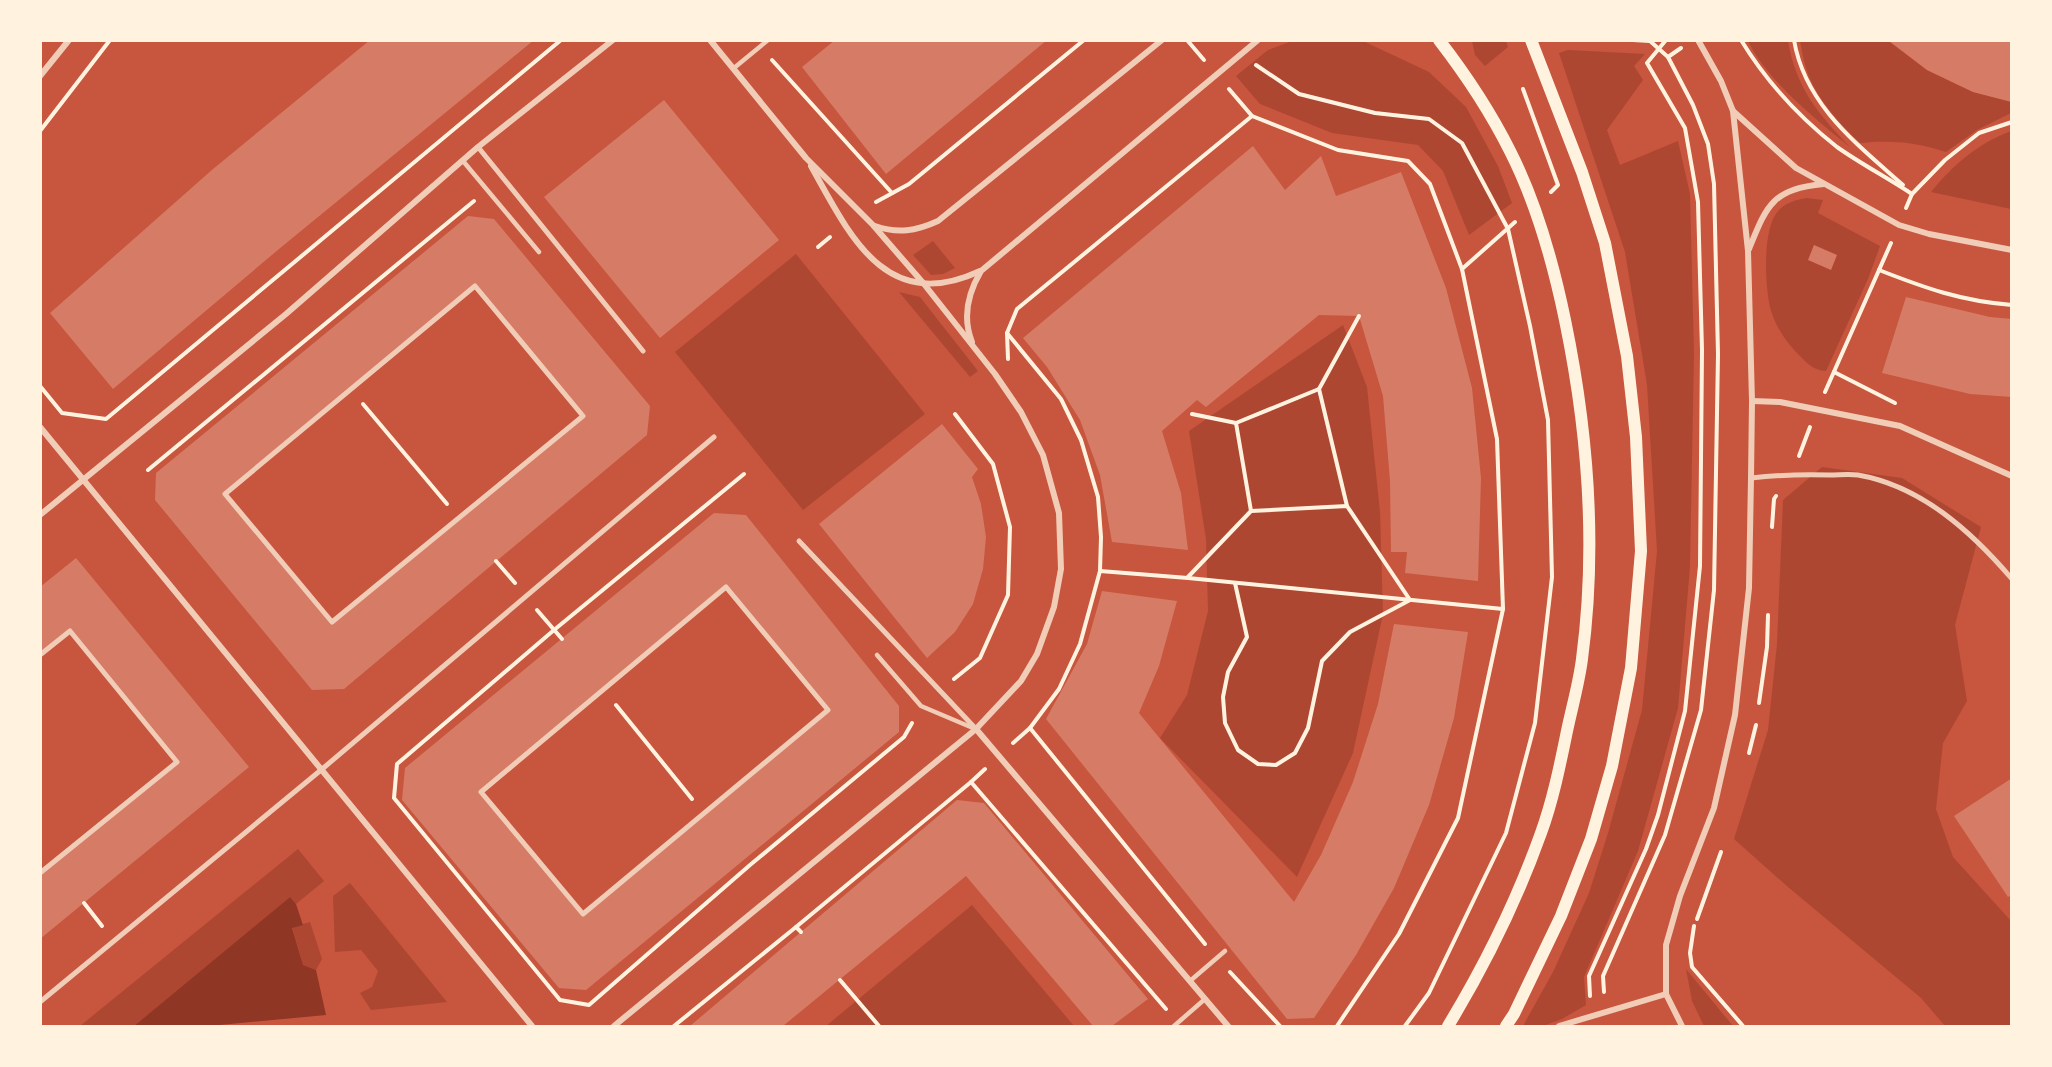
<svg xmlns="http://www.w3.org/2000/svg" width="2052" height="1067" viewBox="0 0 2052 1067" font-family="'IBM Plex Sans',sans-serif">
	<rect width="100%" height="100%" fill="#c8553d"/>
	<!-- green -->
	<g fill="#ae4732">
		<path d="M1361,40L1429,72L1466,107L1498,166L1512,203L1469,235L1443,171L1418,145L1332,133L1260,104L1236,76L1268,50L1292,41Z"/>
		<path d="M1472,41H1506L1508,47L1485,66L1475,55Z"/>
		<path d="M1748,41H1788C1796,88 1818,114 1851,148C1817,120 1767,81 1748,41Z"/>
		<path d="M1800,41H1888L1927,70L1973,92L2011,102V113L1977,130L1946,152C1915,142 1892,140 1860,143C1839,123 1815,97 1806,68C1803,59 1802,50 1800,41Z"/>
		<path d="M1568,50L1645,54L1634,66L1643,80L1607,130L1620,165L1678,141L1690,194L1694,354L1690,567L1678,708L1638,851L1584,977L1586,1005L1562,1019L1543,1026H1523L1553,972L1589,893L1608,833L1642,710L1657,551L1647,385L1625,252L1559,53Z"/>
		<path d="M2011,131V209L1931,192C1954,164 1977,144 2011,131Z"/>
		<path d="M1807,198L1823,200L1818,213L1880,246L1868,279L1826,371C1817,371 1808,365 1802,358C1788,345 1775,327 1770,307C1765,284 1762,230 1778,211C1786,202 1796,200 1807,198Z"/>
		<path d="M933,241L955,268L943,274L931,275L913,255Z"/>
		<path d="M796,254L925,414L803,510L675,352Z"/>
		<path d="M899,292L920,297L978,371L970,377Z"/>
		<path d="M1343,325L1367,387L1380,512L1383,614L1353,753L1297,877L1160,738L1187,695L1208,611L1206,539L1189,431Z"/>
		<path d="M1822,467L1902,478L1981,527L1955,625L1967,701L1943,743L1936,809L1953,857L2011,921V1026H1945L1921,998L1788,887L1734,839L1768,730L1777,644L1783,500Z"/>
		<path d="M298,849L324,881L296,904L290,897L134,1026H80Z"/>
		<path d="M350,883L447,1002L371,1010L360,993L372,987L378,971L361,950L335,952L333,896Z"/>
		<path d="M972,905L1074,1026H826Z"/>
		<path d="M310,922L322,959L316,970L303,965L292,927Z"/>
		<path d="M1686,969L1733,1026H1704L1692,1001Z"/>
	</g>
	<!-- water -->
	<path fill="#8f3625" d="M290,897L296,904L303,925L292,928L303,965L316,970L326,1015L209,1026H134Z"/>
	<!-- building -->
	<g fill="#d67c66" fill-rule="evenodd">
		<path d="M370,40H534L279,249L113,389L50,313L213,169Z"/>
		<path d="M835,40H1047L886,174L802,67Z"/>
		<path d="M1888,40H2012V102L1973,92L1927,70Z"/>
		<path d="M664,100L779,240L660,338L544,197Z"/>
		<path d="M1253,146L1285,190L1321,156L1336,196L1401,172L1446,288L1472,388L1481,478L1478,581L1405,573L1407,552H1391L1390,481L1383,396L1359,316L1319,315L1206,407L1197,400L1162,431L1181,493L1188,550L1112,542L1100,475L1080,420L1047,367L1023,338Z"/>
		<path d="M468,216L494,219L650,406L647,435L344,689L312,690L155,500L156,473ZM475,286L583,416L332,622L225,494Z"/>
		<path d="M1814,245L1837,255L1831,270L1808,260Z"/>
		<path d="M1906,297L1990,317L2012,319V397L1970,394L1882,373Z"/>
		<path d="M942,424L978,469L972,477L981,504L986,537L983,569L973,604L955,632L927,658L819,524Z"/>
		<path d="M714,513L746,515L899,706V732L586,990L559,988L402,800L405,768ZM726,587L828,710L583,914L481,792Z"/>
		<path d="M76,558L249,767L40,939V873L177,762L70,631L40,655V587Z"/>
		<path d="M1102,591L1177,601L1159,666L1139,713L1294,902L1321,855L1353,782L1378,704L1394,624L1468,632L1454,718L1429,805L1394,888L1356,955L1314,1018L1287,1019L1046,719L1087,644Z"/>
		<path d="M2012,778V895L2008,897L1954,816Z"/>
		<path d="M957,800L984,803L1148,999L1112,1026H1093L966,876L783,1026H690Z"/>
	</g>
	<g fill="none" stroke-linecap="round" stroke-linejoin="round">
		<!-- path -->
		<g stroke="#fff3e0" stroke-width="4">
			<path d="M1187,40L1204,60"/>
			<path d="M1633,40L1650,41L1668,57"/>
			<path d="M1741,40C1766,81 1799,117 1837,147C1861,164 1888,178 1912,194"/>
			<path d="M1794,40C1805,105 1857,144 1903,185"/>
			<path d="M772,60L892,193"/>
			<path d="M1256,65L1299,94L1375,113L1429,119L1462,143L1508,229L1530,326L1548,420L1552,577L1535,723L1506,833L1429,993L1405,1026"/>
			<path d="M1229,89L1252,116L1338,150L1408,161L1430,184L1462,269L1497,439L1503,609L1458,818L1399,934L1337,1026"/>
			<path d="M1523,89L1558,185L1551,192"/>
			<path d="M40,131L110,40"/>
			<path d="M876,202L909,184L1084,40"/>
			<path d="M1906,208L1912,194L1945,160L1979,133L2012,122"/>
			<path d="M818,247L830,237"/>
			<path d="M1462,269L1515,222"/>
			<path d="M1879,270C1925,288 1961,301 2012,305"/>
			<path d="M1007,333L1061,399L1081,440L1098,497L1101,537L1100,571L1080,644L1059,689L1030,728"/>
			<path d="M1008,359L1007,333L1017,309L1252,116"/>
			<path d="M1834,372L1895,403"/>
			<path d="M40,386L62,413L106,419L561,40"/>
			<path d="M1825,392L1891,243"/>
			<path d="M363,404L447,504"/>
			<path d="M1192,414L1236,423L1319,389"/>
			<path d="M1799,456L1810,427"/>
			<path d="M148,470L474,201"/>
			<path d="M744,474L554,630L397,764L394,798L560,1000L589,1005L750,865L904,737L912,723"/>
			<path d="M1347,506L1319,389L1359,316"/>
			<path d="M1772,527L1774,499L1776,496"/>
			<path d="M496,561L515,583"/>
			<path d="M1100,571L1188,578L1503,609"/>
			<path d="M1188,577L1251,511L1236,423"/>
			<path d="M1235,583L1247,637L1228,672L1223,697L1225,723L1238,750L1258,764L1276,765L1295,753L1308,728L1322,661L1350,632L1410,600L1347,506L1251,511"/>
			<path d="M537,610L562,639"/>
			<path d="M954,679L980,658L1008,595L1010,527L993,464L955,414"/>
			<path d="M1759,703L1767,647L1768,615"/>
			<path d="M616,705L692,799"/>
			<path d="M1013,743L1030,728L1205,944"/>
			<path d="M1749,753L1756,725"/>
			<path d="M985,769L971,782L1166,1009"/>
			<path d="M84,903L102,926"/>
			<path d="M1697,919L1721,852"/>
			<path d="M1694,926L1690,953L1692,967L1743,1026"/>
			<path d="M801,932L796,927L971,782"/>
			<path d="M1230,972L1280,1026"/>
			<path d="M840,980L879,1026"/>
			<path d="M1604,992L1603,976L1665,835L1701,710L1714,590L1718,354L1714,184L1708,144L1693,105L1668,57L1681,48"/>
			<path d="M1590,996L1589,976L1646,849L1658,815L1685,711L1700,566L1702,350L1698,202L1685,128L1647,63L1666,40"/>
			<path d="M674,1026L796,927"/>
		</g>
		<!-- service -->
		<g stroke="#f1ccb7" stroke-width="4.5">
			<path d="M734,68L768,40"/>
			<path d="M463,161L539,252"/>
			<path d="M877,655L921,706L973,728"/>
			<path d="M1190,981L1225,951"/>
			<path d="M1174,1026L1205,999"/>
		</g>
		<!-- pedestrian -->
		<g stroke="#f1ccb7" stroke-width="5">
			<path d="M478,147L643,351"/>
			<path d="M475,286L583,416L332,622L225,494Z"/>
			<path d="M1751,478C1778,475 1803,474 1830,475C1839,475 1849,474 1858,475C1921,486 1971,531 2012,579"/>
			<path d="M799,541L976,729"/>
			<path d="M726,587L828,710L583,914L481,792Z"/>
			<path d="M40,655L70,631L177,762L40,873"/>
			<path d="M40,1002L321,770L714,437"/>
		</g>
		<!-- minor -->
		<g stroke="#f1ccb7" stroke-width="6">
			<path d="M40,76L69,40"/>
			<path d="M1733,111L1796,168L1899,225L1929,234L2012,250"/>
			<path d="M811,166C850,236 886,315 980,271"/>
			<path d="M875,226C898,234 916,231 938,221L1162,40"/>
			<path d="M1749,249C1767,205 1772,189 1824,184"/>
			<path d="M972,342C962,317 968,293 981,271L1258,40"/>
			<path d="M1752,401L1780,402L1900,426L2012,476"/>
			<path d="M40,427L532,1026"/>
			<path d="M40,515L286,314L478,147L613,40"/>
			<path d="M976,729L1228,1026"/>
			<path d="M614,1026L976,729L1021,681L1037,654L1054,607L1061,569L1059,513L1043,455L1021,412L995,374L924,284L873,225L806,158L710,40"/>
			<path d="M1559,1026L1666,994"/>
			<path d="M1682,1026L1666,994V945L1680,896L1714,808L1735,715L1749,588L1751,478L1752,401L1748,251L1733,111L1721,81L1698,40"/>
		</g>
		<!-- secondary -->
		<g stroke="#fff3e0" stroke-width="12">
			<path d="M1439,40C1466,75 1490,111 1510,151C1537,204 1553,262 1565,320C1588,431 1597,546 1582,659C1579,683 1572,707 1567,731C1560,765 1553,800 1541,833C1517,900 1485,965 1448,1026"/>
			<path d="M1506,1026L1514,1014L1561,916L1591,839L1612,766L1631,668L1641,551L1636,437L1627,356L1605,243L1582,172L1531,40"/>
		</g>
	</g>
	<!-- border -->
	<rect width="2052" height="1067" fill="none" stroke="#fff3e0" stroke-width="84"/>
</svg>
